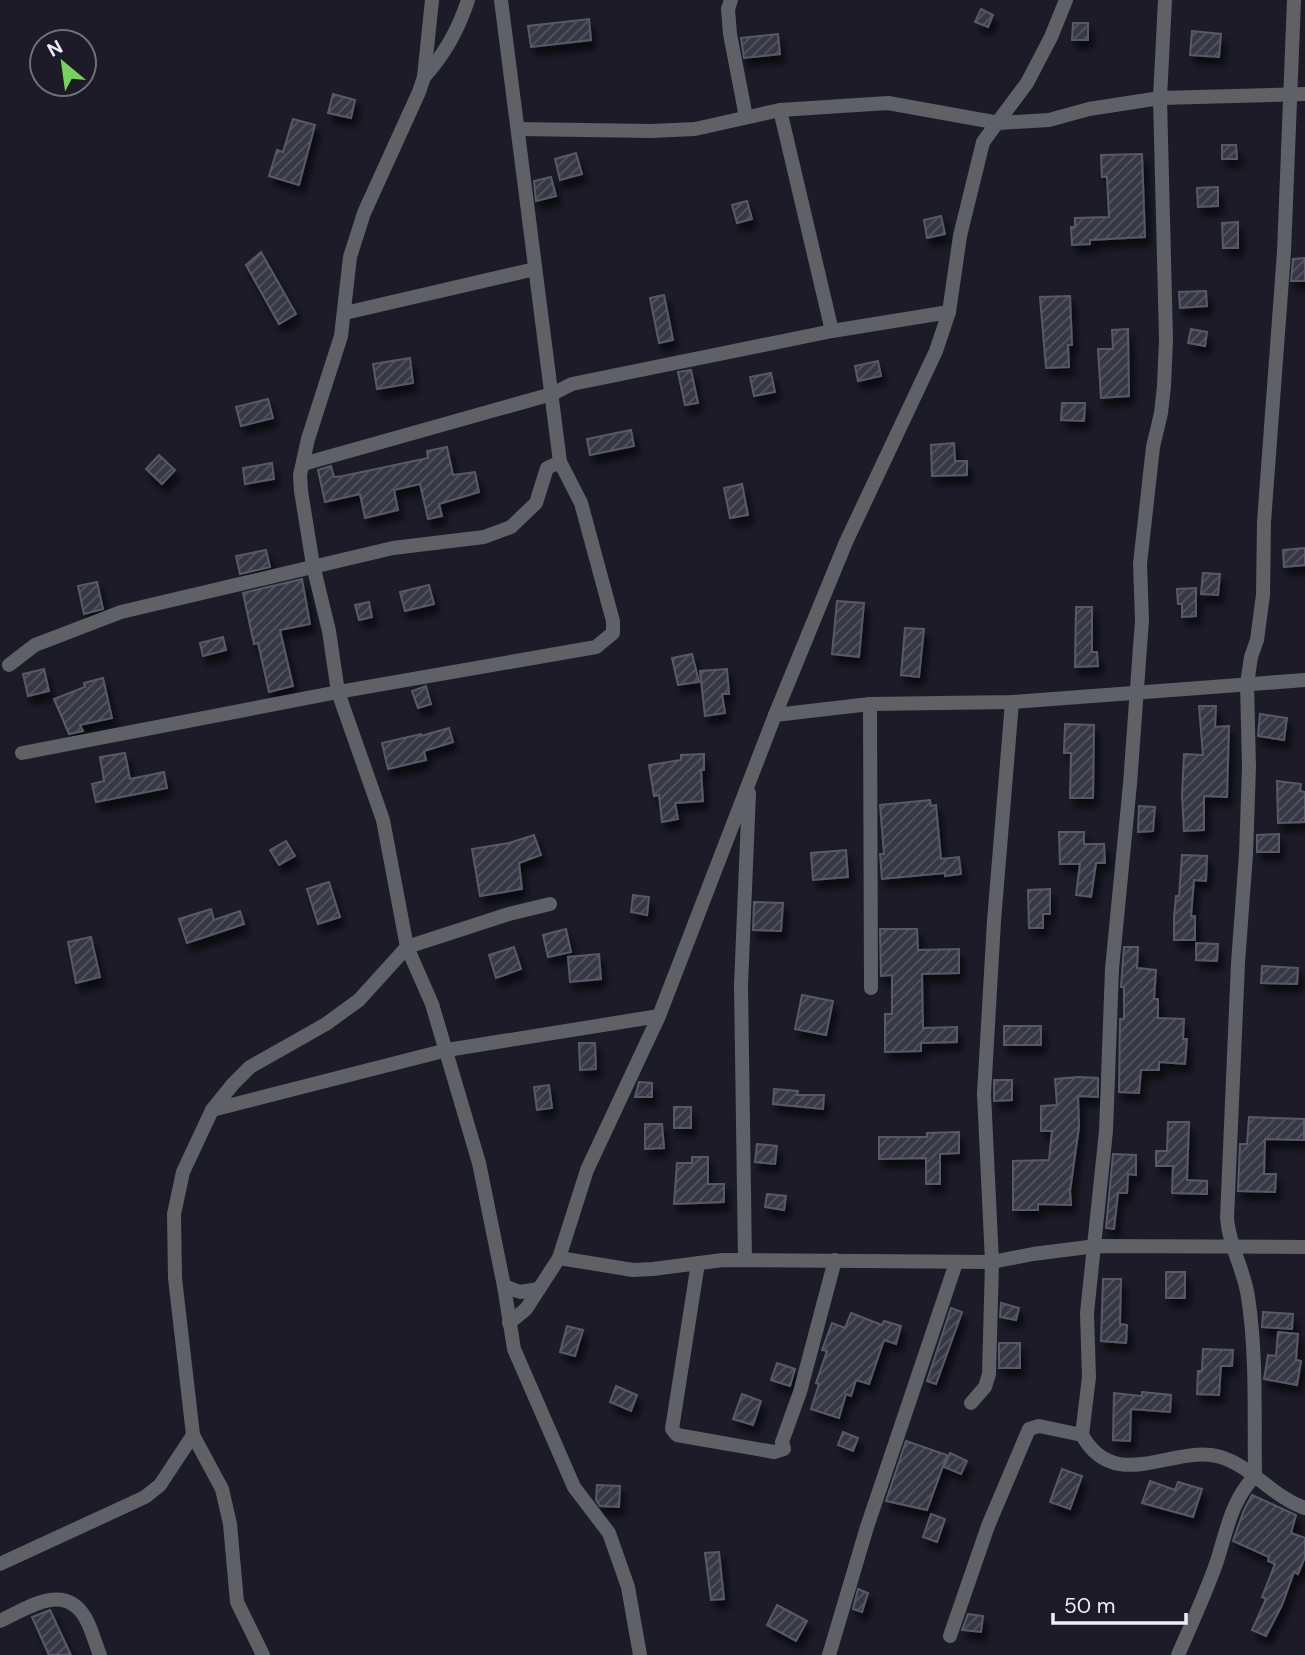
<svg xmlns="http://www.w3.org/2000/svg" width="1305" height="1655" viewBox="0 0 1305 1655" font-family="'DM Sans',sans-serif">
	<defs>
		<pattern id="building-hatch" width="6" height="6" patternUnits="userSpaceOnUse" patternTransform="scale(1.75)"><rect width="6" height="6" fill="#393845"/><path d="M-1 1l2-2M0 6l6-6M5 7l2-2" fill="none" stroke="#565560"/></pattern>
		<filter id="shadow"><feDropShadow dx="4.5" dy="8" stdDeviation="3.5" flood-color="#0009"/></filter>
	</defs>
	<rect width="100%" height="100%" fill="#1c1b27"/>
	<!-- building -->
	<g fill="url(#building-hatch)" stroke="#5a5968" stroke-width="2" filter="url(#shadow)">
		<path d="M981,9L993,15L988,27L975,22Z"/>
		<path d="M589,19L591,40L531,47L528,26Z"/>
		<path d="M1073,23H1088V40H1072Z"/>
		<path d="M1192,31L1221,34L1219,57L1190,55Z"/>
		<path d="M778,34L780,54L744,58L741,38Z"/>
		<path d="M333,94L355,100L351,118L328,113Z"/>
		<path d="M293,119L315,125L299,185L269,176L277,150L283,152Z"/>
		<path d="M1222,145H1236L1237,159H1222Z"/>
		<path d="M576,153L582,174L560,180L555,159Z"/>
		<path d="M1142,154L1145,237L1090,240V244L1072,245L1071,227H1075V218L1109,217L1107,177H1102L1101,155Z"/>
		<path d="M551,177L556,196L536,201L534,181Z"/>
		<path d="M1218,187V206L1198,207L1197,188Z"/>
		<path d="M747,201L752,219L737,223L732,205Z"/>
		<path d="M941,216L945,234L927,238L924,220Z"/>
		<path d="M1238,222V248H1223L1222,223Z"/>
		<path d="M261,252L296,314L279,324L246,265Z"/>
		<path d="M1305,258V281H1291L1293,259Z"/>
		<path d="M1206,291L1207,306L1180,308L1179,292Z"/>
		<path d="M664,295L673,340L659,343L650,298Z"/>
		<path d="M1070,296L1072,345H1068L1069,367L1046,368L1040,297Z"/>
		<path d="M1128,329L1129,396L1101,398L1098,349H1113L1112,330Z"/>
		<path d="M1191,329L1207,332L1205,346L1188,343Z"/>
		<path d="M410,358L413,383L377,389L373,364Z"/>
		<path d="M878,361L881,376L858,381L855,366Z"/>
		<path d="M691,370L698,403L685,405L678,372Z"/>
		<path d="M771,373L775,392L754,396L750,377Z"/>
		<path d="M268,399L273,418L241,426L236,407Z"/>
		<path d="M1062,403H1085L1084,421L1061,420Z"/>
		<path d="M631,430L634,446L590,455L587,439Z"/>
		<path d="M954,443L955,461H967V475L932,476L931,445Z"/>
		<path d="M447,447L453,475L475,472L479,492L439,504L442,516L428,519L420,484L394,490L398,510L365,518L360,494L325,502L318,470L331,466L334,477L343,476L428,458L427,451Z"/>
		<path d="M159,455L175,470L162,484L146,469Z"/>
		<path d="M272,463L274,479L245,484L243,468Z"/>
		<path d="M742,484L748,515L730,518L724,488Z"/>
		<path d="M1305,548V565L1284,567L1283,550Z"/>
		<path d="M266,550L270,567L240,574L236,556Z"/>
		<path d="M1203,573L1220,574L1218,595L1201,594Z"/>
		<path d="M302,579L310,624L280,630L293,686L269,692L258,643L254,644L243,593Z"/>
		<path d="M97,582L103,609L84,614L78,586Z"/>
		<path d="M429,585L434,604L405,611L400,592Z"/>
		<path d="M1196,588V616L1182,617V604H1178L1177,589Z"/>
		<path d="M837,601L864,603L859,657L832,654Z"/>
		<path d="M369,602L372,617L359,620L355,605Z"/>
		<path d="M1076,607H1092V652H1097L1098,666L1075,667Z"/>
		<path d="M905,628L924,629L919,677L901,675Z"/>
		<path d="M223,637L226,650L203,656L200,643Z"/>
		<path d="M692,654L699,682L678,685L672,658Z"/>
		<path d="M44,669L49,691L28,696L23,674Z"/>
		<path d="M727,669L729,694H722L725,713L705,716L700,671Z"/>
		<path d="M103,678L112,718L80,725L83,731L69,734L54,699L85,687L84,683Z"/>
		<path d="M426,686L431,704L418,708L412,691Z"/>
		<path d="M1199,706H1216L1215,727L1229,726L1227,797L1204,796V830L1184,831L1182,795L1184,754L1203,755Z"/>
		<path d="M1260,714L1287,718L1284,740L1258,736Z"/>
		<path d="M1065,724L1094,725L1093,798H1070L1071,753H1064Z"/>
		<path d="M449,728L453,742L424,751L426,760L388,769L382,743L421,734V736Z"/>
		<path d="M125,753L130,779L164,772L167,788L96,802L92,784L104,781L100,757Z"/>
		<path d="M704,754V770H701L703,801L675,803L678,819L662,822L659,795L654,796L649,765L681,760V755Z"/>
		<path d="M1277,781L1301,784L1300,791L1305,792V822L1278,823Z"/>
		<path d="M930,800L931,806L936,805L941,859L959,857L961,874L945,876V873L882,879L880,854H884L880,805Z"/>
		<path d="M1139,806L1155,807L1153,831L1138,832Z"/>
		<path d="M1059,832H1084V844H1104L1105,863H1096L1091,897L1076,895L1080,864H1060Z"/>
		<path d="M1279,834V852H1257V835Z"/>
		<path d="M534,835L541,855L519,863L522,889L480,896L472,849L509,843Z"/>
		<path d="M286,841L295,856L279,865L270,850Z"/>
		<path d="M846,850L848,877L813,880L811,853Z"/>
		<path d="M1182,855L1207,856L1206,881L1194,880L1191,916H1195V940H1174V917L1176,896H1179Z"/>
		<path d="M329,882L340,917L318,924L307,889Z"/>
		<path d="M1050,889V914H1043V928H1029L1028,890Z"/>
		<path d="M633,895L649,897L647,915L631,912Z"/>
		<path d="M754,902L783,903L781,931L753,930Z"/>
		<path d="M211,909L214,920L240,911L244,924L187,943L179,919Z"/>
		<path d="M566,929L571,952L548,957L543,935Z"/>
		<path d="M880,929H917L918,950L959,949V973L922,974L923,1028L957,1027V1042L921,1043V1051L885,1052V1014H892V975L881,976Z"/>
		<path d="M91,937L100,977L76,983L68,942Z"/>
		<path d="M1196,943L1218,944L1217,961L1196,960Z"/>
		<path d="M514,947L521,969L496,978L489,955Z"/>
		<path d="M1124,947H1138L1137,968L1156,970L1154,999H1158V1018L1184,1019L1183,1039H1187L1185,1064L1159,1062V1070H1141L1139,1093L1119,1092L1120,1019H1124V987H1121Z"/>
		<path d="M599,954L601,979L570,982L568,957Z"/>
		<path d="M1262,966L1298,968L1297,984L1261,983Z"/>
		<path d="M802,995L833,1001L826,1035L795,1029Z"/>
		<rect x="1004" y="1026" width="37" height="19"/>
		<path d="M579,1043H595L596,1069L580,1070Z"/>
		<path d="M1079,1077L1098,1078V1097L1078,1096L1079,1127L1070,1191L1071,1205L1038,1204V1210H1013V1161L1049,1160L1052,1131H1041V1106L1057,1105L1055,1079Z"/>
		<path d="M994,1080H1012V1100L994,1101Z"/>
		<path d="M639,1082L652,1083V1097H635Z"/>
		<path d="M549,1085L552,1108L537,1110L534,1087Z"/>
		<path d="M774,1089L798,1091L797,1095H824L823,1109L773,1104Z"/>
		<rect x="674" y="1107" width="17" height="21"/>
		<path d="M1249,1117L1304,1119V1140L1265,1139L1264,1174H1276L1275,1192L1238,1191L1240,1144H1247Z"/>
		<path d="M1168,1122H1189L1187,1180L1207,1181V1194L1172,1193L1173,1166H1156V1151H1167Z"/>
		<path d="M645,1124H662L664,1148L645,1149Z"/>
		<path d="M959,1132V1153L940,1154V1184H926V1158L879,1159V1137H927V1133Z"/>
		<path d="M757,1144L777,1146L775,1164L755,1162Z"/>
		<path d="M1113,1154L1136,1155V1175L1128,1174L1127,1193H1118L1114,1229L1106,1228Z"/>
		<path d="M692,1157H708V1184H724V1202L674,1204L677,1163H692Z"/>
		<path d="M767,1194L786,1196L784,1210L765,1207Z"/>
		<rect x="1166" y="1272" width="19" height="26"/>
		<path d="M1103,1279H1121L1120,1324L1127,1325L1126,1343L1101,1341Z"/>
		<path d="M1001,1303L1019,1308L1016,1320L1000,1317Z"/>
		<path d="M951,1308L962,1312L936,1384L927,1381Z"/>
		<path d="M1263,1312L1293,1314L1292,1329L1262,1327Z"/>
		<path d="M851,1313L882,1325L884,1321L901,1326L896,1344L884,1340L869,1384L856,1380L851,1396L846,1394L839,1418L811,1409L819,1384L816,1383L827,1351L822,1350L832,1323L845,1328Z"/>
		<path d="M567,1326L583,1330L575,1356L560,1352Z"/>
		<path d="M1278,1332L1298,1334L1296,1360L1301,1361L1297,1385L1264,1379L1268,1355L1276,1356Z"/>
		<rect x="999" y="1343" width="21" height="25"/>
		<path d="M1203,1349L1233,1350L1232,1366H1221L1219,1395L1197,1394L1198,1371H1202Z"/>
		<path d="M777,1363L795,1369L790,1386L771,1380Z"/>
		<path d="M616,1386L637,1395L631,1411L610,1402Z"/>
		<path d="M1142,1392L1171,1395L1170,1412L1131,1409L1130,1441L1113,1440L1114,1393L1142,1396Z"/>
		<path d="M742,1394L761,1401L753,1425L733,1419Z"/>
		<path d="M843,1432L858,1438L853,1451L838,1445Z"/>
		<path d="M906,1441L947,1455L927,1510L886,1501Z"/>
		<path d="M950,1453L967,1461L961,1474L944,1467Z"/>
		<path d="M1062,1469L1082,1476L1070,1509L1050,1502Z"/>
		<path d="M1150,1481L1175,1490L1178,1482L1202,1489L1193,1517L1142,1503Z"/>
		<path d="M597,1485L620,1486L619,1507L600,1506L596,1500Z"/>
		<path d="M1252,1495L1296,1515L1291,1533L1305,1538V1557L1298,1574L1294,1572L1282,1605L1266,1636L1252,1630L1266,1599L1262,1597L1275,1564L1268,1561L1269,1557L1233,1541L1244,1510Z"/>
		<path d="M931,1514L945,1519L937,1542L923,1537Z"/>
		<path d="M719,1552L724,1599L711,1600L705,1553Z"/>
		<path d="M858,1589L868,1593L862,1612L853,1609Z"/>
		<path d="M777,1605L807,1621L796,1641L767,1625Z"/>
		<path d="M50,1610L71,1655H49L32,1617Z"/>
		<path d="M968,1614L983,1616L981,1632L962,1630Z"/>
	</g>
	<g fill="none" stroke-linecap="round" stroke-linejoin="round">
		<!-- minor -->
		<g stroke="#606067" stroke-width="14">
			<path d="M432,0L424,77L419,92L364,213L350,257L341,336L308,439L300,475L301,491L313,565L329,631L338,692L383,820L407,947L432,1004L479,1163L504,1286L514,1349L574,1487L609,1533L628,1587L640,1655"/>
			<path d="M731,0L728,9L730,34L746,117"/>
			<path d="M1165,0L1160,98L1166,339L1164,386L1161,413L1153,447L1140,564L1142,620L1130,784L1112,969L1106,1131L1087,1313L1089,1377L1082,1435C1113,1491 1166,1450 1211,1455C1246,1459 1271,1497 1305,1508"/>
			<path d="M424,77C444,55 459,28 468,0"/>
			<path d="M780,110L832,331"/>
			<path d="M518,129L651,131L695,129L780,110L888,103L999,123L1049,120L1089,109L1160,98L1305,94"/>
			<path d="M345,313L535,269"/>
			<path d="M303,464L552,394L572,384L832,331L949,312"/>
			<path d="M9,665L35,645L121,612L393,548L484,537L511,527L536,503L547,468L560,462"/>
			<path d="M870,704L871,988"/>
			<path d="M775,715L870,704L1012,702L1305,680"/>
			<path d="M22,753L338,692L596,647L613,633V621L581,503L560,462L501,0"/>
			<path d="M212,1110L447,1050L659,1016"/>
			<path d="M559,1258L633,1270L653,1269L723,1260L992,1262L1033,1254L1096,1246L1305,1247"/>
			<path d="M745,1260L741,985L749,793"/>
			<path d="M698,1263L672,1429L677,1435L774,1452L784,1449L782,1442L800,1392L835,1260"/>
			<path d="M504,1286L520,1292L539,1289"/>
			<path d="M509,1323L526,1309L559,1258L587,1170L659,1016L775,715L846,542L936,351L949,312L960,236L983,142L1027,83L1051,37L1066,0"/>
			<path d="M971,1403L985,1387L989,1374L992,1262L984,1094L994,921L1012,702"/>
			<path d="M0,1564L145,1497L160,1485L193,1435"/>
			<path d="M0,1621C28,1608 65,1581 86,1619C92,1630 95,1643 100,1655"/>
			<path d="M950,1636L988,1526L1029,1429L1039,1426L1082,1435"/>
			<path d="M263,1655L237,1602L230,1524L222,1489L193,1435L175,1278L174,1214L183,1172L212,1110L233,1084L250,1067L326,1024L359,1000L407,947L509,914L550,904"/>
			<path d="M829,1655L867,1527L956,1263"/>
			<path d="M1178,1655C1191,1625 1205,1595 1216,1564C1226,1534 1231,1500 1255,1476C1254,1417 1257,1355 1248,1297C1244,1269 1229,1246 1227,1218L1238,963L1246,854L1249,767L1247,684L1251,657L1257,640L1263,595L1264,522L1284,252L1294,0"/>
		</g>
	</g>
	<!-- north arrow -->
	<g transform="translate(63 63) rotate(331)"><circle r="33" fill="#1c1b27" stroke="#706f7a" stroke-width="2"/>
	<path d="M0-5L12 26L0 18L-12 26Z" fill="#75d25b"/>
	<text y="-10" font-size="19" font-weight="bold" text-anchor="middle" fill="#eeedf6">N</text>
	</g>
	<!-- scale -->
	<path d="M1053 1613v10h133v-10" fill="none" stroke="#eeedf6" stroke-width="3.5"/>
	<text x="1064" y="1613" font-size="21" fill="#eeedf6" stroke="#1c1b27" stroke-width="5" paint-order="stroke">50 m</text>
</svg>
